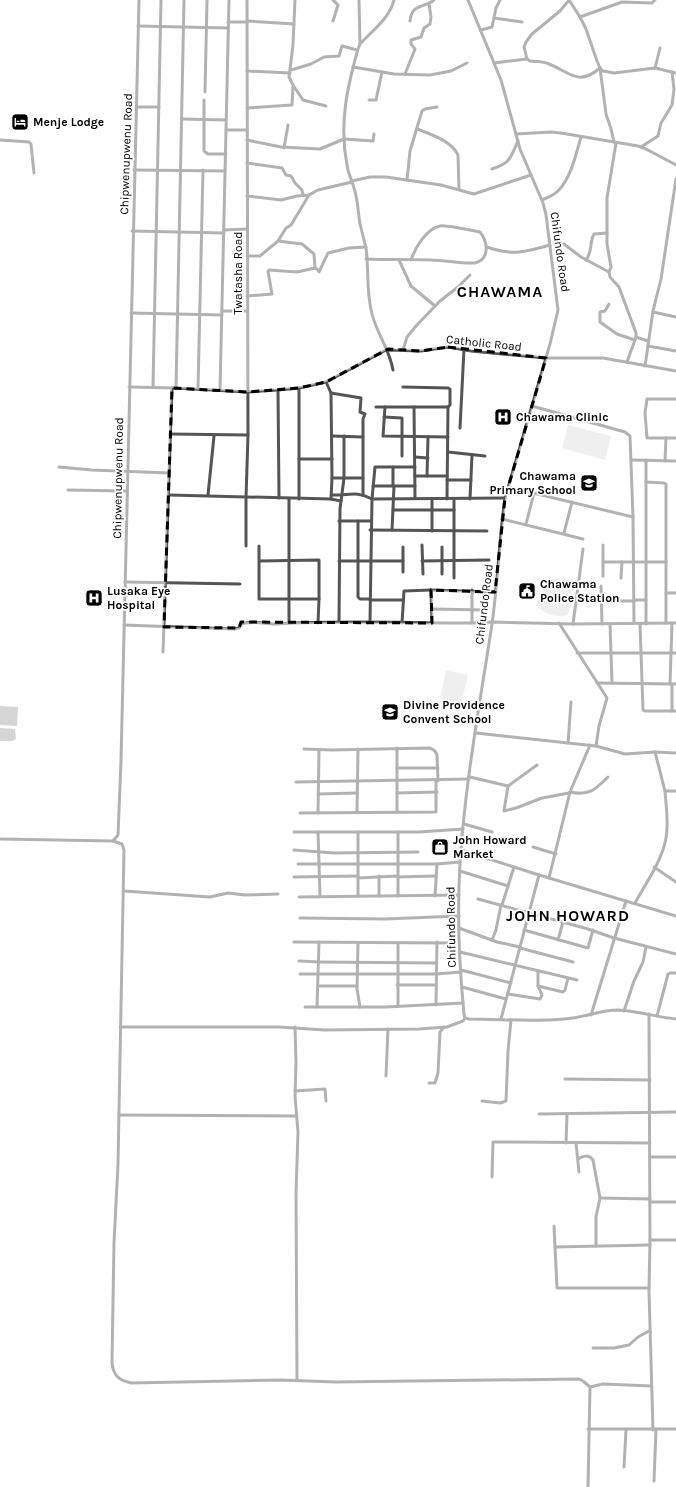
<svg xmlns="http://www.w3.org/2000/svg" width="676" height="1487" viewBox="0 0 676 1487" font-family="Karla,sans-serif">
	<rect width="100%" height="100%" fill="#fff"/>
	<!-- green -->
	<g fill="#dcdcdc">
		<path d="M568,425L611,436L605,460L562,448Z"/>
		<path d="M555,578C574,582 576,600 567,615C554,619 546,613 536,606C540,597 545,581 555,578Z"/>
		<path d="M446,670L468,675L461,704L440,699Z"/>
	</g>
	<!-- water -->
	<g fill="#a3a3a3">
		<path d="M0,706L18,707L17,726L0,725Z"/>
		<path d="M0,728L15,729L16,739L12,741H0Z"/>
	</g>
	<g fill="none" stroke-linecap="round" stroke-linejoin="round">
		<!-- minor -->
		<g stroke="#555" stroke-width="3">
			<path d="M333,0L338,5L333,21"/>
			<path d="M359,0L360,44"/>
			<path d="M468,0L501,80L520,149L543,203L546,215L558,310L550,344L505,498C499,540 498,582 492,624C480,703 465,783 460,863C457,913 459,964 464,1014L465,1018L469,1019C501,1019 533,1022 564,1019C583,1018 600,1010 618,1010C638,1011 657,1017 676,1019"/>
			<path d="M580,17L622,2L652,3L655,0"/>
			<path d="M494,18L522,22"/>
			<path d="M247,21L294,24"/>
			<path d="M410,21C412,3 423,9 434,0"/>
			<path d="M228,22H247"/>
			<path d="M138,26L228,28"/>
			<path d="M481,30L492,27L496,8L500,0"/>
			<path d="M527,59L524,47L526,42L532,34L560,11L569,0L580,17L586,29L597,61L600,68L603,71L614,73L655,68L676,73"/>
			<path d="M494,63L527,59L530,61C536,62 543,61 549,64C570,72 578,87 600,68"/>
			<path d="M353,67L394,74L430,75L451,71L467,63"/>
			<path d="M600,68L606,114L611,129L614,142"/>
			<path d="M655,68L660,48"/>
			<path d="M291,70L311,64L324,57L339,56L342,46L357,50"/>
			<path d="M247,71L290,73"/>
			<path d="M405,74L415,49L411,44V40L421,37L424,28L430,24L431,17L429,4"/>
			<path d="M293,85L303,100L326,106"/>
			<path d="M205,92L207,0"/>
			<path d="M204,100V151L208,154H226"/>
			<path d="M369,100H376L382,72"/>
			<path d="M136,107H159"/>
			<path d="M247,108L292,105L293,85L289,77L293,45L295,0"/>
			<path d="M182,119L226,120"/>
			<path d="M417,129C430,134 452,141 458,155L459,190"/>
			<path d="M226,130H247"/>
			<path d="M516,134L551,132L561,133L638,146L646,149L676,165"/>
			<path d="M0,140L29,142L31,144L34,173"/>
			<path d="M247,140L281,147L320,149L344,139L373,141L374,134"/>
			<path d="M616,143L607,198V244L611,267L609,272L610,277L619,287L636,333V337L627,362"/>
			<path d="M641,147L658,136L661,123L672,105L674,89L672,72"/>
			<path d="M284,148L288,125"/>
			<path d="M247,163L282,168L286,175L291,176L295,183L302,190L303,195"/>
			<path d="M492,169C511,163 510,158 518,141"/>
			<path d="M134,170L225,171"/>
			<path d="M407,180L410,151L422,111L425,109L437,107"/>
			<path d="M352,181L370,177H386L441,185L474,194L531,175"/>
			<path d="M247,196L281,200L297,196L309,195L318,190L352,182"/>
			<path d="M542,200C547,198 554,195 558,191C571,178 576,154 581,137"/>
			<path d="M224,230L247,229"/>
			<path d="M132,231L224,233"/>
			<path d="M278,241L302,244L314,254L315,268"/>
			<path d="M564,244L581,257L609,272"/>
			<path d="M487,247C512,256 526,252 550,245"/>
			<path d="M247,256H260L278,241L286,228L291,225L309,195"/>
			<path d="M366,259C388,260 410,259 431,260C446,260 460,264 475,263C490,259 488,242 480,232C475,231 444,225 440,226C426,229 415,248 411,260"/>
			<path d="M399,260L411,286L435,306"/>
			<path d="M586,260C593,251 589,243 594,234L607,233"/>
			<path d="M247,296L272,294L268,271L269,270L297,272L315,268L317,269L319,272L328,253L349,248L366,247"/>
			<path d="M609,304L605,311L600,312V322L617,334L635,340"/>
			<path d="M222,311H247"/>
			<path d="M653,312L676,317"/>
			<path d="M131,313L222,315"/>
			<path d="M636,337L648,341"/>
			<path d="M648,346L676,351"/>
			<path d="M403,350L407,337L416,326L440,301L458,287L470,275"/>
			<path d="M645,366L653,311L661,279L676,179"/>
			<path d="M393,370C390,350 377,334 372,314C366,292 369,270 366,248C364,240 362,232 360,224C358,212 358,200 354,188C352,181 348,173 347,165C339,124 347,88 358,49L360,44C373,30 389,19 394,0"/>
			<path d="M326,382L331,393L332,478L331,499"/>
			<path d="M129,387L176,388L247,392L278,390L299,388L326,382L386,350L421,351L448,347L471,351L546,358H603L676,371"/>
			<path d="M153,387L161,0"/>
			<path d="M176,388L184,0"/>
			<path d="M299,388V499"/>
			<path d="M198,389L203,170"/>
			<path d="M220,390L229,0"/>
			<path d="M278,390L279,498"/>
			<path d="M331,393L361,398L360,412L365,414L363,419V494"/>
			<path d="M676,399H647L645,413L647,438H676"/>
			<path d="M532,406L625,432L630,436L633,517L634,623"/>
			<path d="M376,407H448L450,405V389L448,388L403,387"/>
			<path d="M385,407L383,436L448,437"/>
			<path d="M414,407L415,498"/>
			<path d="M384,417L402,418V456"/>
			<path d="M460,428L464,349"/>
			<path d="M170,434L248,435"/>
			<path d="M332,436L363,437"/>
			<path d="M448,452L485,456"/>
			<path d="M415,457L428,458"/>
			<path d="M299,459H332"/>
			<path d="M632,460L676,461"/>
			<path d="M665,461L666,438"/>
			<path d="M59,467L92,470L169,473"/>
			<path d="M415,476H447"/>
			<path d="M427,476L428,437"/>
			<path d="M332,478H363"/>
			<path d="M447,480H471"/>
			<path d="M646,482L664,483L666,484V623"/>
			<path d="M373,486H415"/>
			<path d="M393,486V467"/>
			<path d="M508,487L633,517"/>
			<path d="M68,490L127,491"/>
			<path d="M169,495L331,499L341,501"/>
			<path d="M208,495L214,436"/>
			<path d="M332,495C348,496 356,490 372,499"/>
			<path d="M289,499V623"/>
			<path d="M372,499L375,467H415"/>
			<path d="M447,499L448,407"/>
			<path d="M470,499L472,455"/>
			<path d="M393,510H454"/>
			<path d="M502,519L583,539"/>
			<path d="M339,521H370"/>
			<path d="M358,521V597L360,599H370"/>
			<path d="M526,524L534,493"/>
			<path d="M370,530L487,531"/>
			<path d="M392,530L394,486"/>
			<path d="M432,531V499"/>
			<path d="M564,533L572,502"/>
			<path d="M422,545L423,574"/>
			<path d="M603,545V576"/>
			<path d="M246,546V498L248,435L247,0"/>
			<path d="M259,546V599H319V560L259,561"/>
			<path d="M403,547V572"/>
			<path d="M339,561H403"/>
			<path d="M422,561L489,560"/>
			<path d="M604,562H666"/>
			<path d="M442,574V547"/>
			<path d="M454,578V499"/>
			<path d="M621,578L622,562"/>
			<path d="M125,582L240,584"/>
			<path d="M601,586L602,624"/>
			<path d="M666,593H676"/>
			<path d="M370,600H403"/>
			<path d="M634,600H646"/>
			<path d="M602,601H634"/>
			<path d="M432,609L484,610"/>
			<path d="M339,622L340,509L344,478V436"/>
			<path d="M370,622L372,499L505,498"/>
			<path d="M318,623L319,599"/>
			<path d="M402,623L404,591L431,590"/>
			<path d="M432,623L431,590L495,592"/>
			<path d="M472,623V590"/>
			<path d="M559,623L607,698L599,726L596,746"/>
			<path d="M573,624L583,549"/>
			<path d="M610,624L612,682"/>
			<path d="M640,624L643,710L645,711H676"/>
			<path d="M646,624V460"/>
			<path d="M124,625L234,629L239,628L241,625C246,620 268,624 276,624C341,620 407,623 472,623L492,622L573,624L676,623"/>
			<path d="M163,652L172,388"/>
			<path d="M577,653H676"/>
			<path d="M597,683L676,684"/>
			<path d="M670,684L672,623"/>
			<path d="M672,684V711"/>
			<path d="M476,733L596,746L625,754L655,752L676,753"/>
			<path d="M568,743L571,702"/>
			<path d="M304,749L332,750L430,748L435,751L437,755L438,781"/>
			<path d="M655,752L665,791H676"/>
			<path d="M397,768H438"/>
			<path d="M470,777L508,786L537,765"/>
			<path d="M296,782L469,779"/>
			<path d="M508,786L504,811L516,808L542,798L569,793"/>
			<path d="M570,792C589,796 595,790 608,777"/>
			<path d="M397,793L437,792"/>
			<path d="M318,794L357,793"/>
			<path d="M357,812L358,749"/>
			<path d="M397,812V748"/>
			<path d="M300,813L436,812V781"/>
			<path d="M318,813L319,750"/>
			<path d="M464,824L492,832"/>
			<path d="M294,832H419L463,829"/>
			<path d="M318,832L320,896"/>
			<path d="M358,832V896"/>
			<path d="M0,839L113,841L118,835L121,761L139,0"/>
			<path d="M113,841L122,844L124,850L118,1164L114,1243L112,1362C113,1375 118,1380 131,1383L281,1380L336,1382L579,1379L583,1381L590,1387L588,1487"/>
			<path d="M533,847L556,854"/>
			<path d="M294,850L334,853L418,852"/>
			<path d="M461,850L539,875L676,916"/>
			<path d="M298,864H437L460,862"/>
			<path d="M654,867L676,882"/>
			<path d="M460,871L508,886"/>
			<path d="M294,877L358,876"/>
			<path d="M397,877L436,876"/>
			<path d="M358,878L397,876"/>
			<path d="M549,878L570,792L590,745"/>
			<path d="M124,891L210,897L228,893L245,895L278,894"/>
			<path d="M379,896V876"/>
			<path d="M398,896V832"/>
			<path d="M435,896L437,864"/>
			<path d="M299,897L459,895"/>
			<path d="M478,899L588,929L614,938"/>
			<path d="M635,903C646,883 662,861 666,838C669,823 666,806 665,791"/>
			<path d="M502,905L514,867"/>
			<path d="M300,918L385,919L459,916"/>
			<path d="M459,928L497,942L520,947"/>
			<path d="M524,930L588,948L593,930"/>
			<path d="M614,938L676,954"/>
			<path d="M492,940L496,930L501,905"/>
			<path d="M558,940L563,922"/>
			<path d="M294,942L448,943"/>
			<path d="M358,943L357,989L360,1007"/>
			<path d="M520,948L573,962"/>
			<path d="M460,952L577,980"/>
			<path d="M299,961L319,962"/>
			<path d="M319,962L436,963"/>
			<path d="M461,970L511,983"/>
			<path d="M300,974H436L461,972"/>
			<path d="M397,985H436"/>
			<path d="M318,986H357"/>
			<path d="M538,986L563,992L565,990L568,978"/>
			<path d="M462,987L506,999"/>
			<path d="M508,994L540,999L542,995L538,986V971"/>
			<path d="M436,1005L437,942"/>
			<path d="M398,1006V943"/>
			<path d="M305,1007H386L463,1003"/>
			<path d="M317,1007L319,942"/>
			<path d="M624,1011L634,981L643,962L646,947"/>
			<path d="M649,1014L650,1240L649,1291L653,1430"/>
			<path d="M591,1015L626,901"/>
			<path d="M657,1016L668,974L670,973H676"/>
			<path d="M501,1019L539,875"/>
			<path d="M120,1027H279L325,1030L419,1029L447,1027L463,1021L465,1018"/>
			<path d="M295,1027L296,1063L295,1096L298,1132L296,1193L297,1380"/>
			<path d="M386,1076L388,1029"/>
			<path d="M565,1079L650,1080"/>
			<path d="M429,1083H435L438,1073L440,1032L444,1027"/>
			<path d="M295,1091L325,1089L326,1101"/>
			<path d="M482,1101L500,1103L506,1101L508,1051L511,1020"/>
			<path d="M539,1114L676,1112"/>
			<path d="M119,1115L296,1116"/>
			<path d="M566,1143L567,1114"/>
			<path d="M576,1143L579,1172"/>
			<path d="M650,1157H676"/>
			<path d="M578,1159C583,1156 588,1154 593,1160L600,1198L596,1217V1246"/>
			<path d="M492,1177L493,1142L650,1143"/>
			<path d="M600,1198L650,1199"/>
			<path d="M650,1202H676"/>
			<path d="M554,1226L557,1288H649"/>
			<path d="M650,1240H676"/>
			<path d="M555,1247L650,1245"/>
			<path d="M593,1348H614L629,1345L638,1337L649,1331"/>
			<path d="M590,1387L603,1384L651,1386"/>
			<path d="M588,1429H676"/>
			<path d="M624,1467L626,1430"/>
			<path d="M654,1481L656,1430"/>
		</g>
	</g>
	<!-- marked area -->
	<path d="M0 0H676V1487H0ZM448,347L546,358L505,498L495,592L431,590L432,623L241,622L239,628L164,627L172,388L247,392L299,388L326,382L388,349L421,351Z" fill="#fff" fill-opacity=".55" fill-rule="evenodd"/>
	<path fill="none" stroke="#000" stroke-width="3" stroke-dasharray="8 5" stroke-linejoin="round" d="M448,347L546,358L505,498L495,592L431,590L432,623L241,622L239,628L164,627L172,388L247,392L299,388L326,382L388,349L421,351Z"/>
	<!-- icons -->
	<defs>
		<g id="hotel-square" transform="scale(0.9)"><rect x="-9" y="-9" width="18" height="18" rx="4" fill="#000" stroke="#fff"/><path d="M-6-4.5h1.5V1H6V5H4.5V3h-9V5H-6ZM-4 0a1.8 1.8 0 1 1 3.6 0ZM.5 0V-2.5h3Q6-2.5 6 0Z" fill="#fff"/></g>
		<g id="hospital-square" transform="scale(0.9)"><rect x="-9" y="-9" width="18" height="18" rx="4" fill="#000" stroke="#fff"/><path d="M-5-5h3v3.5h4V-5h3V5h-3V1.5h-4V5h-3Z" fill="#fff"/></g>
		<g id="school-square" transform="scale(0.9)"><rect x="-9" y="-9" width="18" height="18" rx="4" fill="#000" stroke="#fff"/><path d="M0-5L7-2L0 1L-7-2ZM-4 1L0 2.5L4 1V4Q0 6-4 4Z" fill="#fff"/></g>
		<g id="civic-square" transform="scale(0.9)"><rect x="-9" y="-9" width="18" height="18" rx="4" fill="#000" stroke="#fff"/><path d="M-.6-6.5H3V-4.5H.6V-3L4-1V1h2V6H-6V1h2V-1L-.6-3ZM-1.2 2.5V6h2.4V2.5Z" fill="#fff"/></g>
		<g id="shop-square" transform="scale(0.9)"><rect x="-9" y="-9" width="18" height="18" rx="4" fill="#000" stroke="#fff"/><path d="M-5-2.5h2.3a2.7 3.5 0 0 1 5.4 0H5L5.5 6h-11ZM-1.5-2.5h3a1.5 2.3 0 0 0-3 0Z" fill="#fff"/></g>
	</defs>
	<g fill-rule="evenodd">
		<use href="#hotel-square" x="20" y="122"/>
		<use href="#hospital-square" x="503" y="417"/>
		<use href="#school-square" x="589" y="483"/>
		<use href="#civic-square" x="527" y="591"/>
		<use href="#hospital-square" x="94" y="598"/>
		<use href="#school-square" x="390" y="712"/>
		<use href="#shop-square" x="440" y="847"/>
	</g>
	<g text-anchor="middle" stroke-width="3.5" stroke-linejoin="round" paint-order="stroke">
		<!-- poi labels -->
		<g font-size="12" font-weight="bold" fill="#000" stroke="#fff" text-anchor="start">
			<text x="33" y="126">Menje Lodge</text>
			<text x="516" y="421">Chawama Clinic</text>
			<text x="576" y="480" text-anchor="end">Chawama<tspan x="576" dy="14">Primary School</tspan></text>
			<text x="540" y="588">Chawama<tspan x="540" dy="14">Police Station</tspan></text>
			<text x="107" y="595">Lusaka Eye<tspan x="107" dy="14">Hospital</tspan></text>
			<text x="403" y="709">Divine Providence<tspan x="403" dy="14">Convent School</tspan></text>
			<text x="453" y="844">John Howard<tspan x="453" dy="14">Market</tspan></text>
		</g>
		<!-- street labels -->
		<g font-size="12" fill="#000" stroke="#fff">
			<text transform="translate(126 154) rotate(-88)" y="4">Chipwenupwenu Road</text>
			<text transform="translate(560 252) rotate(82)" y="4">Chifundo Road</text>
			<text transform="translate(238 273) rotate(-90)" y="4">Twatasha Road</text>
			<text transform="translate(484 343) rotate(6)" y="4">Catholic Road</text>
			<text transform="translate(118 478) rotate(-89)" y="4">Chipwenupwenu Road</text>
			<text transform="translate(484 604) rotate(-83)" y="4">Chifundo Road</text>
			<text transform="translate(451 927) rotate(-91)" y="4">Chifundo Road</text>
		</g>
		<!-- district labels -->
		<g font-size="16" font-weight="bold" letter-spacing="1" fill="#000" stroke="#fff">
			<text x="500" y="297">CHAWAMA</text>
			<text x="568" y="921">JOHN HOWARD</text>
		</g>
	</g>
</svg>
